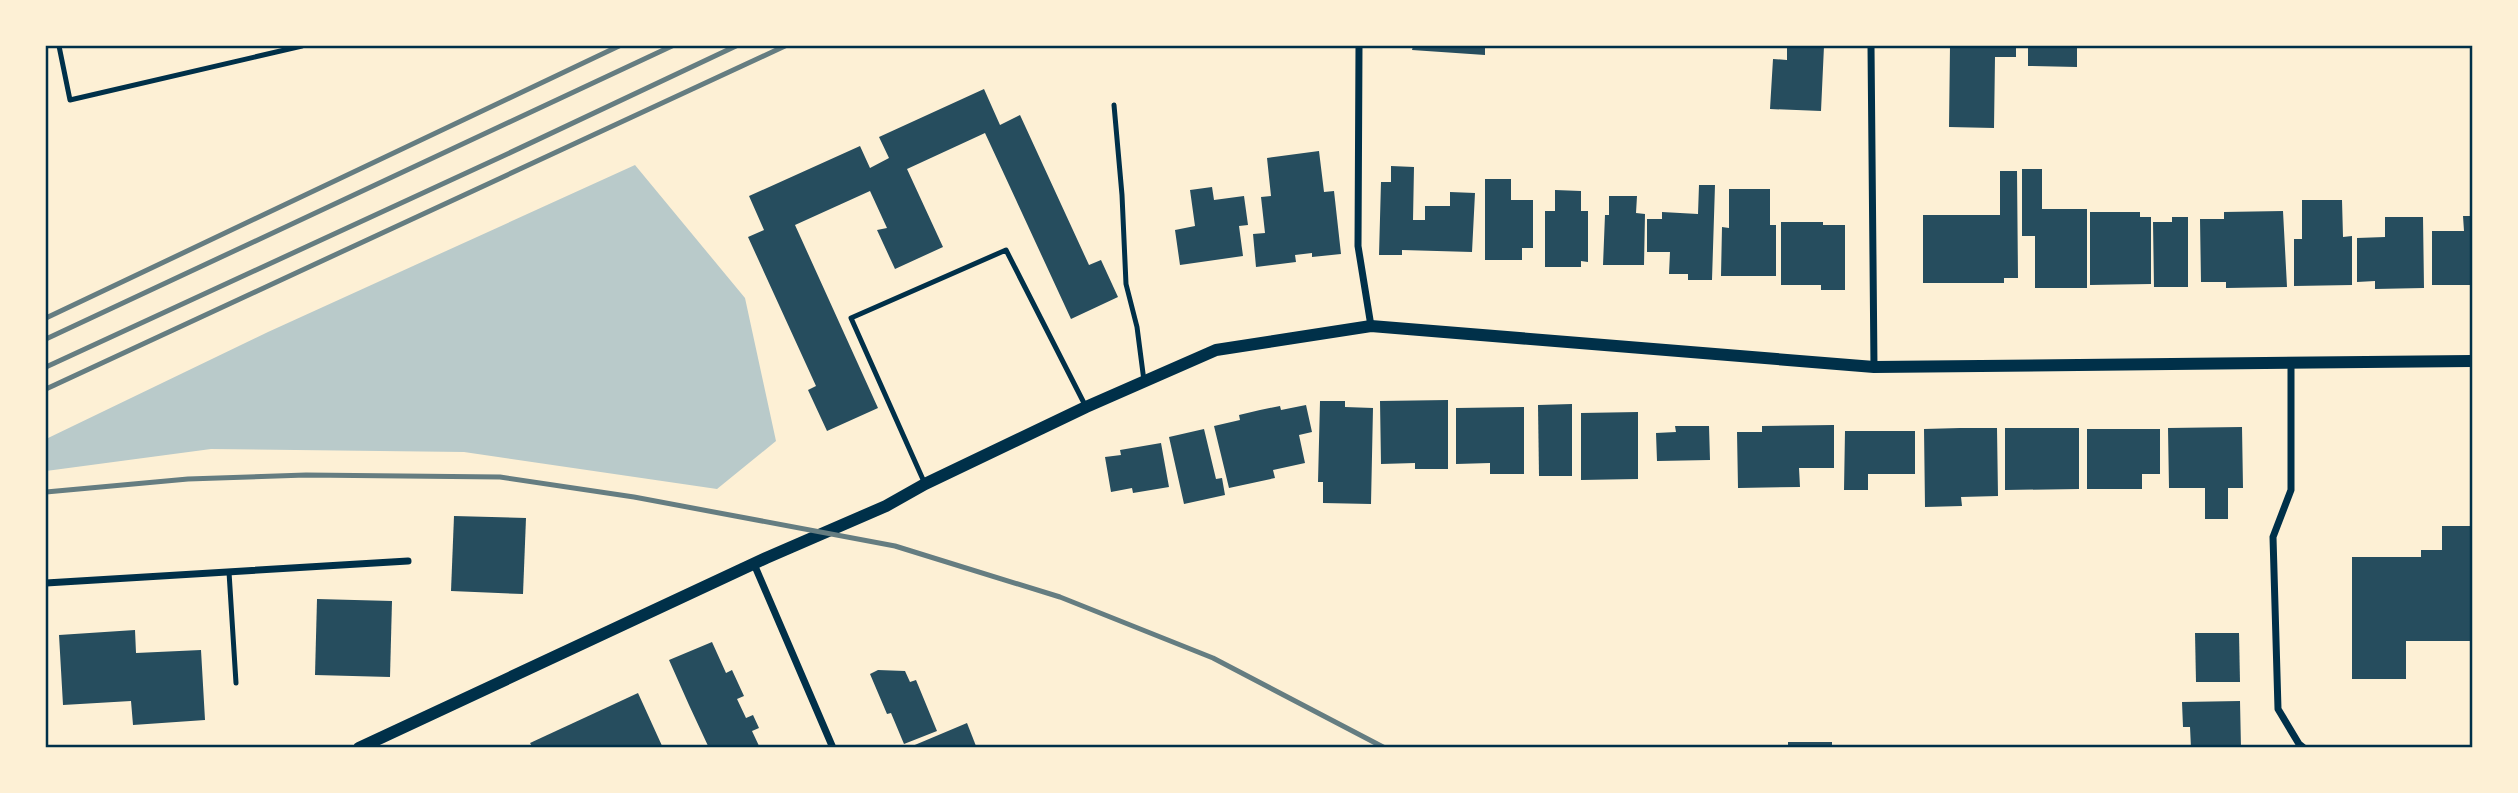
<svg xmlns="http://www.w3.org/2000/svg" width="2518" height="793" viewBox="0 0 2518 793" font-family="Jost,sans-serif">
	<rect width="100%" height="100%" fill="#fdf0d5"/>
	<!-- green -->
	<path fill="#b9caca" d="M635,165L745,298L776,441L717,489L464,452L211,449L46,471V439L268,332Z"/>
	<!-- building -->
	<g fill="#264d5e">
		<path d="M1413,46H1485V55L1412,50Z"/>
		<path d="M1787,46H1824L1821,111L1770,109L1773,59L1787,60Z"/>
		<path d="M1950,46H2016V57H1995L1994,128L1949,127Z"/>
		<path d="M2028,46H2077V67L2028,66Z"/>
		<path d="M984,89L1000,125L1020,115L1089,265L1101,260L1118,297L1071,319L985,133L907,169L943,247L895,269L877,230L887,228L870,191L795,225L878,408L827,431L808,390L816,386L748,237L764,230L749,196L860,146L870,168L889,158L879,137Z"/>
		<path d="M1319,151L1324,192L1334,191L1341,254L1312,257V253L1295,255L1296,262L1256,267L1253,234L1265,233L1261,197L1271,196L1267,158Z"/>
		<path d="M1391,166L1414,167L1413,220H1425V206H1450V192L1475,193L1472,252L1402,250V255H1379L1381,182H1391Z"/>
		<path d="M2022,169H2042V209H2087V288H2035V236H2022Z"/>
		<path d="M2000,171H2017L2018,278H2004V283H1923V215H2000Z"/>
		<path d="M1485,179H1511V200H1533V248H1522V260H1485Z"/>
		<path d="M1699,185H1715L1712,280H1688V274H1669L1670,252H1647V219H1662V212L1698,214Z"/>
		<path d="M1212,187L1214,200L1244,196L1248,225L1239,226L1243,256L1180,265L1175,230L1195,226L1190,190Z"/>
		<path d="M1729,189H1770V225H1776V276H1721L1722,227L1729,228Z"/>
		<path d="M1555,190L1581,191V211H1588V262L1581,261V267H1545V211H1555Z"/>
		<path d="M1609,196H1637L1636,213L1645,214L1644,265H1603L1605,215H1609Z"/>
		<path d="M2302,200H2342L2343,237L2352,236V285L2294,286V239H2302Z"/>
		<path d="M2283,211L2287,287L2226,288V282H2201L2200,219H2224V212Z"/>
		<path d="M2090,212H2140V217H2151V284L2090,285Z"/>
		<path d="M2463,216H2472V285H2432V231H2464Z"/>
		<path d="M2172,217H2188V287H2154L2153,222H2172Z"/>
		<path d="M2385,217H2423L2424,288L2375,289V281L2357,282V238L2385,237Z"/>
		<path d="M1781,222H1823V225H1845V290H1821V285H1781Z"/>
		<path d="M1448,400V469H1415V463L1381,464L1380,401Z"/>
		<path d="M1320,401H1345V407L1373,408L1371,504L1323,503V482H1318Z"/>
		<path d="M1572,404V476H1539L1538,405Z"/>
		<path d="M1306,405L1312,432L1299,435L1305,463L1273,470L1275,478L1229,488L1214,426L1240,420L1239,415L1260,410L1280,406L1281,410Z"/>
		<path d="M1524,407V474H1490V463L1456,464V408Z"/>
		<path d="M1638,412V479L1581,480V413Z"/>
		<path d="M1834,425V468H1799L1800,487L1738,488L1737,432H1762V426Z"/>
		<path d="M1675,426H1709L1710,460L1657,461L1656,433L1676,432Z"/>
		<path d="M2242,427L2243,488H2228V519H2205V488H2169L2168,428Z"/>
		<path d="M1960,428H1997L1998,496L1961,497L1962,506L1925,507L1924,429Z"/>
		<path d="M2005,428H2079V489L2005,490Z"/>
		<path d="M1204,429L1216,479L1222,478L1225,495L1184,504L1169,437Z"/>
		<path d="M2087,429H2160V474H2142V489H2087Z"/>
		<path d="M1845,431H1915V474H1868V490H1844Z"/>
		<path d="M1161,443L1169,487L1133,493L1132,488L1111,492L1105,457L1121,455L1120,450Z"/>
		<path d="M454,516L526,518L523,594L451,591Z"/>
		<path d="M2442,526H2472V641H2406V679H2352V557H2421V550H2442Z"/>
		<path d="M317,599L392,601L390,677L315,675Z"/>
		<path d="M135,630L136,653L201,650L205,720L133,725L131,701L63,705L59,635Z"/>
		<path d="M2195,633H2239L2240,682H2196Z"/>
		<path d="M712,642L726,673L732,670L744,696L737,699L746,718L753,715L759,728L752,731L760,748H709L689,705L669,660Z"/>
		<path d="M878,670L905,671L910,682L916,680L937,731L904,744L891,713L887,714L870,674Z"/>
		<path d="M638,693L663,748H533L530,743Z"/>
		<path d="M2240,701L2241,748H2191L2190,727H2183L2182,702Z"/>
		<path d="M967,723L976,746L910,747Z"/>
		<rect x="1788" y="742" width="44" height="6"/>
	</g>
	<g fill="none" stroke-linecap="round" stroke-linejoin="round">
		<!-- service -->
		<g stroke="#003049" stroke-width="5">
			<path d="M59,46L70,100L302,46"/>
			<path d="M1114,105L1122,195L1126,284L1137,327L1144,381"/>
			<path d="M925,484L851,318L1006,250L1085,405"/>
			<path d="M229,572L236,683"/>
		</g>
		<!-- minor -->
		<g stroke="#003049" stroke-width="7">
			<path d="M1359,46L1358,246L1371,326"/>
			<path d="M1871,46L1874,367"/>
			<path d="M2291,362V490L2273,537L2278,709L2299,744L2304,748"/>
			<path d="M754,564L833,748"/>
			<path d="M46,583L408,561"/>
		</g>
		<!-- tertiary -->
		<path stroke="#003049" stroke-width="12" d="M359,748L766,558L886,506L925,484L1086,407L1216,350L1371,326L1874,367L2472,361"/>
		<!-- rail -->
		<g stroke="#657d81" stroke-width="5">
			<path d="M46,318L619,46"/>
			<path d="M46,339L672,46"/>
			<path d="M46,367L503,156L736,46"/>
			<path d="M46,389L785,46"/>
			<path d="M46,492L188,479L306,475L500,477L634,497L895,546L1060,597L1213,658L1385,748"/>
		</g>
	</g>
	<!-- border -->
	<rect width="2518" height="793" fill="none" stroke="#fdf0d5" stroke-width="94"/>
	<rect x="47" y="47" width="2424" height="699" fill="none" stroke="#003049" stroke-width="2.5"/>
</svg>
